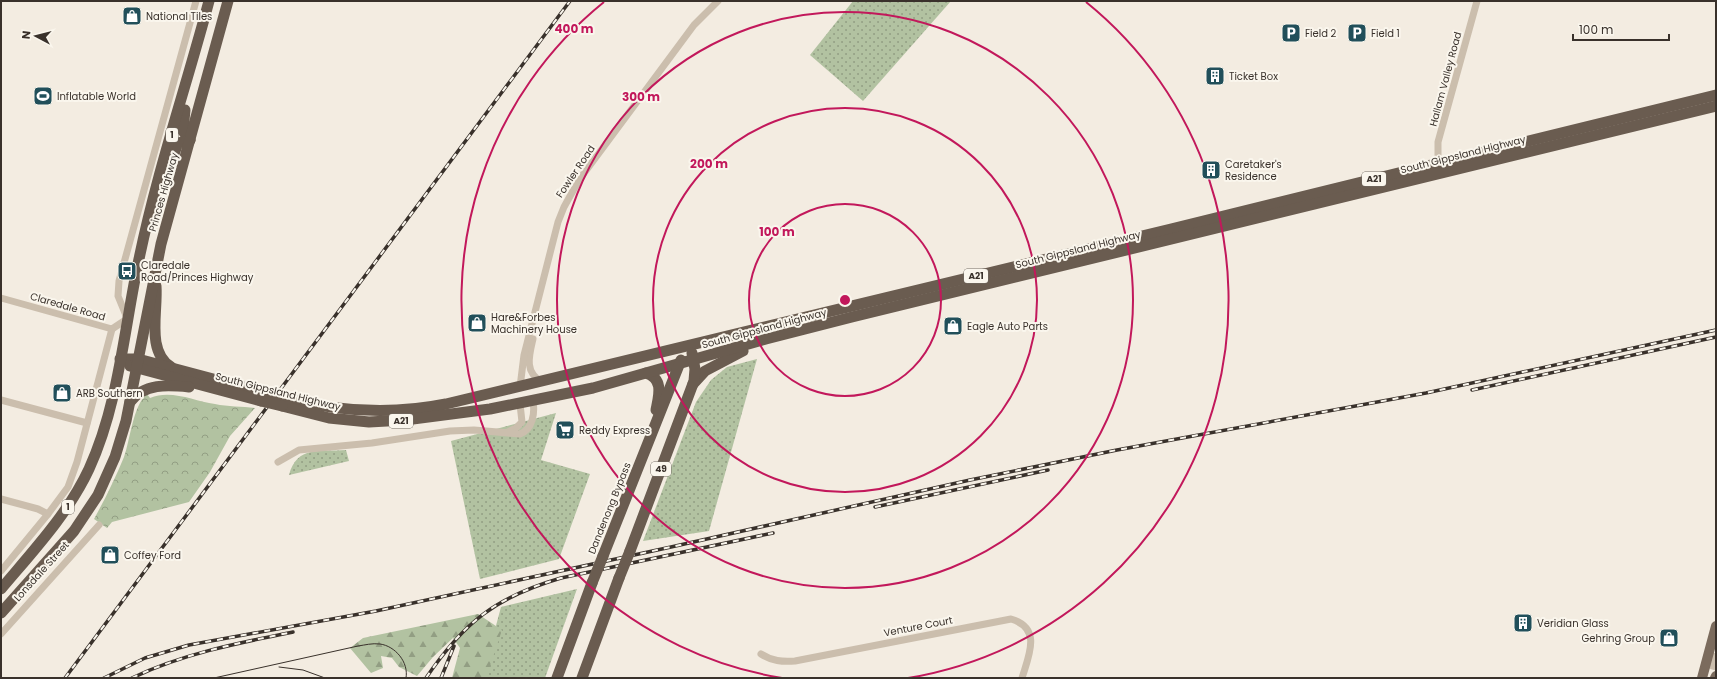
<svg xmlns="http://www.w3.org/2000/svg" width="1717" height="679" viewBox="0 0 1717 679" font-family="Poppins,sans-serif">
	<defs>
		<pattern id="grass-dots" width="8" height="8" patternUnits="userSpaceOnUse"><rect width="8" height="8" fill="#b2c2a1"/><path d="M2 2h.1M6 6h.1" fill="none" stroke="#929e83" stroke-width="1.8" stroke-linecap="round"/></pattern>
		<pattern id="forest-firs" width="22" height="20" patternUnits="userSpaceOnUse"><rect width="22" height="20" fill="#b2c2a1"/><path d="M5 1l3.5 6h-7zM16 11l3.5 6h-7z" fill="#929e83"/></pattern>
		<pattern id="park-crowns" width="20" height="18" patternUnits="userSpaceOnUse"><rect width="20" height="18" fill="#b2c2a1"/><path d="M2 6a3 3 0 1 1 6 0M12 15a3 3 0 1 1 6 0" fill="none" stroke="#929e83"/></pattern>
	</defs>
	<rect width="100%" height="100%" fill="#f3ece1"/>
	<!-- grass -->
	<g fill="url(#grass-dots)">
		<path d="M853,1H951L863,101L810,55Z"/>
		<path d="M757,359L709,531L643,541L696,402L711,380L727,367Z"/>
		<path d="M556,413L541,460L590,474L559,559L480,579L451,441Z"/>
		<path d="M346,450L349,461L289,475C297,445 320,452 346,450Z"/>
		<path d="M577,589L545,678H482L501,607Z"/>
	</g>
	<!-- forest -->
	<path fill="url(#forest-firs)" d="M478,614L502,630L486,678H452L460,648L453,638L433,657L417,676L399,667L392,658L381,656L383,668L371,673L350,648L363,638Z"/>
	<!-- park -->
	<path fill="url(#park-crowns)" d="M147,394L150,398C171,389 194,401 215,404C228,407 242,406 255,408L230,436L210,472L189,502L112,522L107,528L94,519C105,499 115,479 124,457C130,441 133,405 147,394Z"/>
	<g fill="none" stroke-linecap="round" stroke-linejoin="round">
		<!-- minor -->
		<g stroke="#cbbead" stroke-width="7">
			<path d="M1438,163V142L1477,1"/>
			<path d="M1,298L112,329L127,319"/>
			<path d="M127,318L118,296L119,281L196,1"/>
			<path d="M533,339C529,356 524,372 542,382"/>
			<path d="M520,387L524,355L558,222L564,207L579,180L694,25L718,1"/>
			<path d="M1,400L87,423"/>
			<path d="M508,432L516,428L522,422L520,404"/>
			<path d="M278,462L299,450L372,443L450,431L474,430L520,434C533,429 535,413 533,401"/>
			<path d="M1,499L38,509L48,514"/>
			<path d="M1,571L48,514L68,487L77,462L112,329"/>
			<path d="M1,634L99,525"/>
			<path d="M761,654C772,661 782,662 795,661L1011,619C1042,628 1029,655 1022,678"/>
		</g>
		<!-- tertiary -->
		<g stroke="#cbbead" stroke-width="9">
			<path d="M1708,656L1716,658"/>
			<path d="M1706,663L1716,666"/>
		</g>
		<!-- primary -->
		<g stroke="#7b6b5d" stroke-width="10">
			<path d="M1702,678L1716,626"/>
			<path d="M1715,678L1716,676"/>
		</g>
		<!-- trunk -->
		<g stroke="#6a5c50" stroke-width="11">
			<path d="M185,110L183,131L190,140"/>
			<path d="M172,159L178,143L190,140"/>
			<path d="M156,286C158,312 146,351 171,367"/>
			<path d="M120,359H138L266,393"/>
			<path d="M130,366L261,401"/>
			<path d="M646,373C664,379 659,395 656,410"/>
			<path d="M693,384L705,371L743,351"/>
			<path d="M288,399C341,412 392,415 446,404L1171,229L1716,95"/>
			<path d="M130,402C144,383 168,385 189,387"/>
			<path d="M282,406L329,418L369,422L405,420L490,409L593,388L766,339L852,317L1716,106"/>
			<path d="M630,551L694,381L695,369L692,353"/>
			<path d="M603,556L681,360"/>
			<path d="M1,589C33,551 68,514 89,469C119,404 124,328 139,259C157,172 186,87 209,1"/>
			<path d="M1,613L74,531L98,495L115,457L126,421L161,244L228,1"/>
			<path d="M557,678L592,583"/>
			<path d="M582,678L619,578"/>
		</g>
		<!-- tram -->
		<g stroke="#39312b" stroke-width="1">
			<path d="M279,667L303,670L325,678"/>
			<path d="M214,678L358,646C365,645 372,643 380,644C395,646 409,662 406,678"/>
		</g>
		<!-- rail casing -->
		<g stroke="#39312b" stroke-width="3.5">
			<g id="rail">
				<path d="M1472,390L1716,337"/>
				<path d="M875,507L1048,470"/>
				<path d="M65,678L570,1"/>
				<path d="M104,678L145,658L189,645L376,611L671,547L970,480L1117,450L1426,393L1716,330"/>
				<path d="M132,678C182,654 238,643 293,632"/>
				<path d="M426,678C464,622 496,597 561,578L773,533"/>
				<path d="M441,678L454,646"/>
			</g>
		</g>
		<!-- rail -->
		<use href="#rail" stroke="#faf6ed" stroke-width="2" stroke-dasharray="6" stroke-linecap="butt"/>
		<!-- trunk-bridge -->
		<g stroke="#6a5c50" stroke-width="11">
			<path d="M266,393L288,399"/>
			<path d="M261,401L282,406"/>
			<path d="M619,578L630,551"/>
			<path d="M592,583L603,556"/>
		</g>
	</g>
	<!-- distance rings -->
	<g fill="none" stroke="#c2185b" stroke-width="2">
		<circle cx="845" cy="300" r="96"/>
		<circle cx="845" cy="300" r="192"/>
		<circle cx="845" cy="300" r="288"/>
		<path d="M782 678A383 383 0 0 1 604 2M1086 2A383 383 0 0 1 908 678"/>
	</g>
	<!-- icons -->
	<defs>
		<g id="shop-square" transform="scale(1)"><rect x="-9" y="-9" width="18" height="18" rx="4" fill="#214f5a" stroke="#faf6ed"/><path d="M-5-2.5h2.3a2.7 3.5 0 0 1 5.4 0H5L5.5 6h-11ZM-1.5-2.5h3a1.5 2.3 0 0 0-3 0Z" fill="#fff"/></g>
		<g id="parking-square" transform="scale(1)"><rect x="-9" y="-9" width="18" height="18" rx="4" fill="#214f5a" stroke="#faf6ed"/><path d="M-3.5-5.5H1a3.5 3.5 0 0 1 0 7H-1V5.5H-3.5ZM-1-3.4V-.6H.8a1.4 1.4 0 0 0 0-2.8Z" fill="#fff"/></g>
		<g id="building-square" transform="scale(1)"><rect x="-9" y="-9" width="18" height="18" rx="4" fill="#214f5a" stroke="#faf6ed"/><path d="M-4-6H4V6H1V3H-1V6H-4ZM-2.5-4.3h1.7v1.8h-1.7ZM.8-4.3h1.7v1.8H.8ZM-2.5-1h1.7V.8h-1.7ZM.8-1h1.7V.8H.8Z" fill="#fff"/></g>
		<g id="stadium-square" transform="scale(1)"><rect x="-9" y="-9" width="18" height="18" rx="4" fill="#214f5a" stroke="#faf6ed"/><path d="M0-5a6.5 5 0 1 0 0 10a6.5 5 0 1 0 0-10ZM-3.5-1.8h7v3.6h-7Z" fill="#fff"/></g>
		<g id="bus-square" transform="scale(1)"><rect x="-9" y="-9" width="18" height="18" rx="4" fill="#214f5a" stroke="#faf6ed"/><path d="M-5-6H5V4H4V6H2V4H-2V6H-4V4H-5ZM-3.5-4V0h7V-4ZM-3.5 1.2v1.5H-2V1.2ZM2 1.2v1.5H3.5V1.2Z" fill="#fff"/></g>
		<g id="supermarket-square" transform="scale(1)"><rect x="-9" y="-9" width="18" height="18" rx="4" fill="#214f5a" stroke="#faf6ed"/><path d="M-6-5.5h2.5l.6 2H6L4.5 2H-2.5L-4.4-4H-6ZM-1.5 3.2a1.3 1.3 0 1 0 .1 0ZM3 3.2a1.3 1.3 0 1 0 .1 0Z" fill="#fff"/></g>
	</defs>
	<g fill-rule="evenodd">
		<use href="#shop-square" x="132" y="16"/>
		<use href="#parking-square" x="1291" y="33"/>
		<use href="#parking-square" x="1357" y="33"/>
		<use href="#building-square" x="1215" y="76"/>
		<use href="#stadium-square" x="43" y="96"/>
		<use href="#building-square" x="1211" y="170"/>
		<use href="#bus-square" x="127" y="271"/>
		<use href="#shop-square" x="477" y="323"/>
		<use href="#shop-square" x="953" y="326"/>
		<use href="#shop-square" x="62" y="393"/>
		<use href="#supermarket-square" x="565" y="430"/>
		<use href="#shop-square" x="110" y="555"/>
		<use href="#building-square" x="1523" y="623"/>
		<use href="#shop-square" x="1669" y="638"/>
	</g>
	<g text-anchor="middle" stroke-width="4" stroke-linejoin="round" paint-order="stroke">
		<!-- shield labels -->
		<g fill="#faf6ed" stroke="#736c65" stroke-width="1">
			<rect x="166" y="128" width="12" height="14" rx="3"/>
			<rect x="1362" y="172" width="24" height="14" rx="3"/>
			<rect x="964" y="269" width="24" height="14" rx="3"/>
			<rect x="389" y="414" width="24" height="14" rx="3"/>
			<rect x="651" y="462" width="20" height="14" rx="3"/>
			<rect x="62" y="500" width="12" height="14" rx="3"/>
		</g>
		<g font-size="9" font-weight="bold" fill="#39312b">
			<text x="172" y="138">1</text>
			<text x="1374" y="182">A21</text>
			<text x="976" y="279">A21</text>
			<text x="401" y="424">A21</text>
			<text x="661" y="472">49</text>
			<text x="68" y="510">1</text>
		</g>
		<!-- poi labels -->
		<g font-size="10" fill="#39312b" stroke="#faf6ed" text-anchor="start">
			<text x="146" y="20">National Tiles</text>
			<text x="1305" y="37">Field 2</text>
			<text x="1371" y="37">Field 1</text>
			<text x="1229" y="80">Ticket Box</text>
			<text x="57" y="100">Inflatable World</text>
			<text x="1225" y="168">Caretaker's<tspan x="1225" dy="12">Residence</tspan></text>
			<text x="141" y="269">Claredale<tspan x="141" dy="12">Road/Princes Highway</tspan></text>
			<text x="491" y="321">Hare&amp;Forbes<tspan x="491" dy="12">Machinery House</tspan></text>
			<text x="967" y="330">Eagle Auto Parts</text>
			<text x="76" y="397">ARB Southern</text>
			<text x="579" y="434">Reddy Express</text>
			<text x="124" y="559">Coffey Ford</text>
			<text x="1537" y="627">Veridian Glass</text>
			<text x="1655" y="642" text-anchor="end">Gehring Group</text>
		</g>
		<!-- street labels -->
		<g font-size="10" fill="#39312b" stroke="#faf6ed">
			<text transform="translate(1445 79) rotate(-75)" y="4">Hallam Valley Road</text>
			<text transform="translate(1463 154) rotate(-14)" y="4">South Gippsland Highway</text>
			<text transform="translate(575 171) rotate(-56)" y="4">Fowler Road</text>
			<text transform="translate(163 192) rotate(-74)" y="4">Princes Highway</text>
			<text transform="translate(1078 249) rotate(-14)" y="4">South Gippsland Highway</text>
			<text transform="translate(68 306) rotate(16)" y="4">Claredale Road</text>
			<text transform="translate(764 328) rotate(-15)" y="4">South Gippsland Highway</text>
			<text transform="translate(278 391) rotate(14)" y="4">South Gippsland Highway</text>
			<text transform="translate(609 508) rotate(-68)" y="4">Dandenong Bypass</text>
			<text transform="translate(41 571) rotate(-48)" y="4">Lonsdale Street</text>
			<text transform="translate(918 626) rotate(-11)" y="4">Venture Court</text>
		</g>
	</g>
	<circle cx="845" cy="300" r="6" fill="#c2185b" stroke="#faf6ed" stroke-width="2"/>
	<g font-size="12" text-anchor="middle" font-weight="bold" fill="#c2185b" stroke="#faf6ed" stroke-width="4" stroke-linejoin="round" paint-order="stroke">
		<text x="574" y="33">400 m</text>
		<text x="641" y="101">300 m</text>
		<text x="709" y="168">200 m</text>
		<text x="777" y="236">100 m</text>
	</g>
	<!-- border -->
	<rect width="1717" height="679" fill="none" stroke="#39312b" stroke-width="4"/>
	<!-- north arrow -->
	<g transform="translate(36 36) rotate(277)" stroke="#faf6ed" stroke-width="3" paint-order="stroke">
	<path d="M0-3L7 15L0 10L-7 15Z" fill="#39312b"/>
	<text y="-6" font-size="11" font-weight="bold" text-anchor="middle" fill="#39312b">N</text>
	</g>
	<!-- scale -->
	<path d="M1573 34v6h96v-6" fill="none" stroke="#39312b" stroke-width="2"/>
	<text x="1579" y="34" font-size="12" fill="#39312b" stroke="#faf6ed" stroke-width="3" paint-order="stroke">100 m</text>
</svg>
